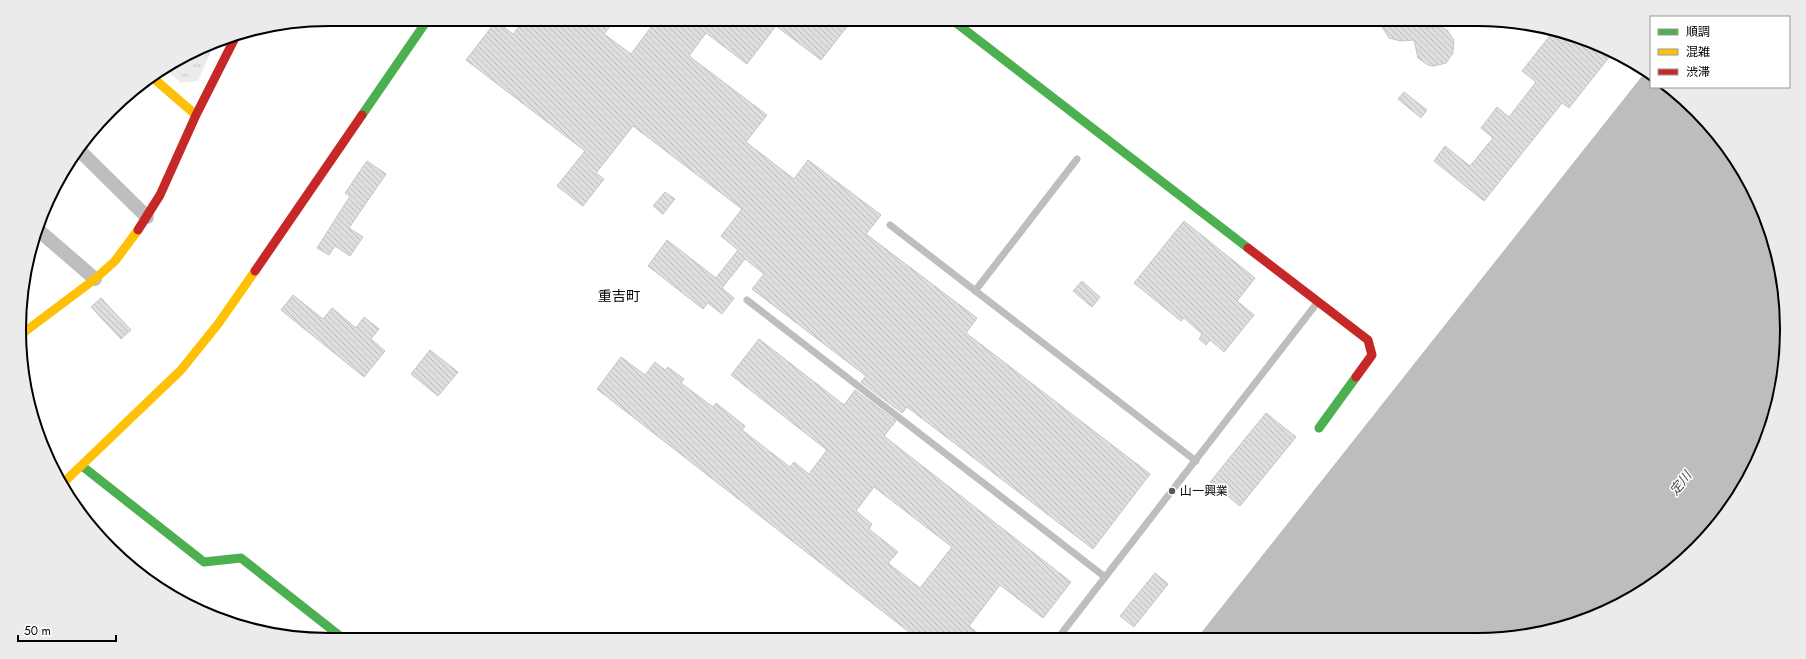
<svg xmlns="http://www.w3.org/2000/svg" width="1806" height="659" viewBox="0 0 1806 659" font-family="Jost,'Noto Sans JP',sans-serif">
	<defs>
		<pattern id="park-tufts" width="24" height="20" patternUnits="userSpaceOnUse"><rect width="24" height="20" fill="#ebebeb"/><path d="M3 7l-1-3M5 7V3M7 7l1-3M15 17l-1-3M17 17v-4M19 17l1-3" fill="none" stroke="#c8c8c8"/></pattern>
		<pattern id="building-back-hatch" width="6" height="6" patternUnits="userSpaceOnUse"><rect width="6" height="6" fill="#dedede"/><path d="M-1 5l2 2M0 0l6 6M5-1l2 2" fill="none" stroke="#bdbdbd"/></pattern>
	</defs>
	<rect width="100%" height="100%" fill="#fff"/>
	<!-- park -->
	<path fill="url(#park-tufts)" d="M215,42L198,81L181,83L164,68L174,60Z"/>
	<!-- water -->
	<path fill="#bdbdbd" d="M1646,71L1651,74V87H1670L1710,125L1746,174L1771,230L1784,289L1786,350L1776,410L1735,502L1681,563L1614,608L1517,637L1197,638Z"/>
	<!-- building -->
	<g fill="url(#building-back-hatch)" stroke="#c6c6c6" fill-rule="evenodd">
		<path d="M525,19H616L604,34L631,54L657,19H853L821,60L776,26L747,64L706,33L689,56L767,115L746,142L794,179L808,160L881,215L866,234L977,318L966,333L1150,474L1093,549L907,407L902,413L861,382L866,376L752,289L764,274L745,259L722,288L734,298L722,314L708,303L703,309L648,266L667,240L716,278L738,250L721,236L742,209L633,126L596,173L604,179L583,206L557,186L585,151L466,60L496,21L513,34Z"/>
		<path d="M1381,19H1420L1422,28L1441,27L1447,30L1454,40L1453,53L1446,63L1434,66L1428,65L1418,58L1414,40L1401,41L1389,38L1382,27Z"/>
		<path d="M1555,29L1614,51L1569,108L1562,103L1484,201L1434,161L1445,146L1470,166L1493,138L1481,128L1497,107L1509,117L1536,82L1522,71Z"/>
		<path d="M1404,92L1427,110L1421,118L1398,99Z"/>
		<path d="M367,161L386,174L349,228L363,237L350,256L335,246L329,255L317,248L350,196L345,193Z"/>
		<path d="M665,192L675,199L663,214L653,206Z"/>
		<path d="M1184,221L1255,278L1237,301L1254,315L1224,352L1210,340L1206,345L1199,339L1202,334L1184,318L1181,321L1134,283Z"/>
		<path d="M1082,281L1100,297L1092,307L1073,291Z"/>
		<path d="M293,295L323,319L332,308L356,328L364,317L379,329L371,339L385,351L364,377L281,310Z"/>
		<path d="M101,298L131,330L121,339L91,307Z"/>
		<path d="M759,339L844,405L855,390L896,421L884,436L1071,582L1043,618L1000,585L969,626L985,639H918L597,389L621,357L645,375L655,362L665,370L668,367L684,379L681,383L713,407L716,403L745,426L742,430L790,467L794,462L809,474L827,450L731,375ZM874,487L952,547L920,588L888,563L898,552L869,529L872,524L856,511Z"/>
		<path d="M430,350L458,372L438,396L411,374Z"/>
		<path d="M1266,413L1296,437L1240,506L1210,482Z"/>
		<path d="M1155,573L1168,584L1134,627L1120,616Z"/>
	</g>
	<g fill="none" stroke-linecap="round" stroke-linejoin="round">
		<!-- lane -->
		<g stroke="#bebebe" stroke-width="7">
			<path d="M890,225L1196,461"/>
			<path d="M975,291L1077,159"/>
			<path d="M747,300L1105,577"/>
			<path d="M1058,638L1317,303"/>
		</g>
		<!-- street -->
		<g stroke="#bebebe" stroke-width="14">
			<path d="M80,151L147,217"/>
			<path d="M36,228L95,279"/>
		</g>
		<!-- fast -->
		<g stroke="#4caf50" stroke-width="9">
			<path d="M951,19L1248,248"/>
			<path d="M362,115L428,19"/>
			<path d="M1319,428L1356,377"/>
			<path d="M82,466L204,562L241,558L345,640"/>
		</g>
		<!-- slow -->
		<g stroke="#ffc107" stroke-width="9">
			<path d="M152,77L196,115"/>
			<path d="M23,333L95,279L115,261L138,230"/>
			<path d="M62,484L181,370L218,324L255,271"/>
		</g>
		<!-- jam -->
		<g stroke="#c62828" stroke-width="9">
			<path d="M138,230L160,195L196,115L237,34"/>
			<path d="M1248,248L1368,340L1372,355L1356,377"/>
			<path d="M255,271L362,115"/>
		</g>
	</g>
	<!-- markers -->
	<circle fill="#595959" stroke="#fff" stroke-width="1.5" cx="1172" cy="491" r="4"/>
	<g text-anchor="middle" stroke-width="3" stroke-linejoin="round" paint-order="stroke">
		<!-- poi labels -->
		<g font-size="12" fill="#000" stroke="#fff" text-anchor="start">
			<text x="1180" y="495">山一興業</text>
		</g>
		<!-- water labels -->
		<g font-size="13" font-style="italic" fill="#424242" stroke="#fff">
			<text transform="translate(1680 483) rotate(-52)" y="5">定川</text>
		</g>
		<!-- quarter labels -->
		<g font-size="14" fill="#000" stroke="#fff">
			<text x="619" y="301">重吉町</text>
		</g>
	</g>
	<!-- crop -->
	<path d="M0 0H1806V659H0ZM329 26H1477A303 303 0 0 1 1780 329V330A303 303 0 0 1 1477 633H329A303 303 0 0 1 26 330V329A303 303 0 0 1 329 26Z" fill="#ebebeb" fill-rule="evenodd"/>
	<path fill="none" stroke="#000" stroke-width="2" d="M329 26H1477A303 303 0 0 1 1780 329V330A303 303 0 0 1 1477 633H329A303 303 0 0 1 26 330V329A303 303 0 0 1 329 26Z"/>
	<!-- legend -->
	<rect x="1650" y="16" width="140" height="72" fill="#ffffff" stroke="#999999"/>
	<rect x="1658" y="29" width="20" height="6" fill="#4caf50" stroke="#999999"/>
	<text x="1686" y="36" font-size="12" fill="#000000">順調</text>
	<rect x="1658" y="49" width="20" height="6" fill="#ffc107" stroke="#999999"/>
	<text x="1686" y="56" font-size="12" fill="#000000">混雑</text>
	<rect x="1658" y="69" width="20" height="6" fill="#c62828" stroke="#999999"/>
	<text x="1686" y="76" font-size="12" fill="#000000">渋滞</text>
	<!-- scale -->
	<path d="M18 635v6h98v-6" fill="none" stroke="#000000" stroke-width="2"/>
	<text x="24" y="635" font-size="12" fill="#000000" stroke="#ffffff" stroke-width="3" paint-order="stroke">50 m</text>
</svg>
